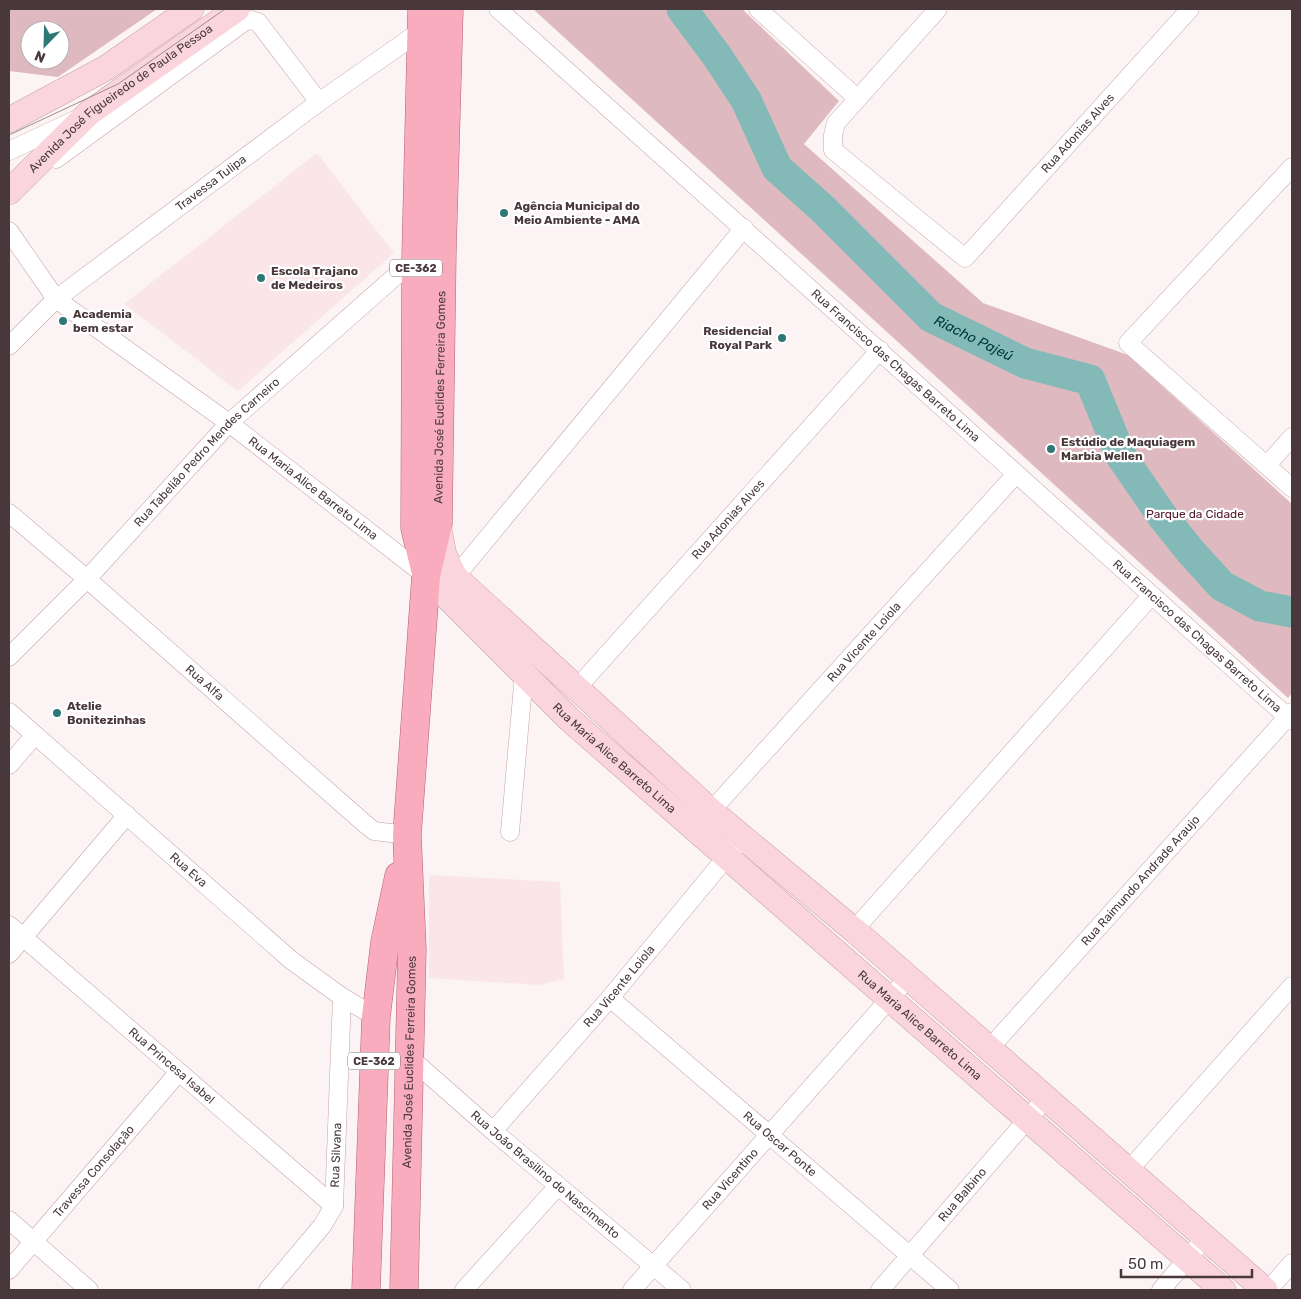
<svg xmlns="http://www.w3.org/2000/svg" width="1301" height="1299" viewBox="0 0 1301 1299" font-family="Rubik,sans-serif">
	<rect width="100%" height="100%" fill="#fbf3f4"/>
	<!-- built -->
	<g fill="#fae6e9">
		<path d="M317,153L394,253L238,391L124,304Z"/>
		<path d="M429,875L560,882L564,979L539,985L429,978Z"/>
	</g>
	<!-- green -->
	<g fill="#debac0" fill-rule="evenodd">
		<path d="M9,9H157L58,77L9,71ZM30,30H60V60H30Z"/>
		<path d="M533,9H742L839,101L804,144L983,303L1128,355L1292,504V693L1288,698Z"/>
	</g>
	<g fill="none" stroke-linecap="round" stroke-linejoin="round">
		<!-- river -->
		<path stroke="#83bab8" stroke-width="31" id="s1" d="M682,9L717,56L746,100L777,168L823,209L931,317L1025,363L1090,380L1121,456L1163,517L1191,552L1222,586L1260,606L1292,612"/>
		<!-- street casing -->
		<g stroke="#c7a2a8" stroke-width="19">
			<g id="street">
				<path id="s2" d="M498,9L1292,721"/>
				<path d="M758,9L857,98"/>
				<path id="s3" d="M938,9L836,123L833,135V150L965,258L1190,9"/>
				<path d="M9,151L75,120"/>
				<path d="M56,159L244,22L251,20L258,22L319,102"/>
				<path d="M1292,167L1128,343L1292,488"/>
				<path id="s4" d="M9,231L56,299L229,423L426,576"/>
				<path id="s5" d="M9,346L56,299L319,102L422,30"/>
				<path d="M1267,465L1292,437"/>
				<path id="s6" d="M9,513L87,579L364,823L374,831L407,835"/>
				<path d="M455,577L744,228"/>
				<path id="s7" d="M9,657L87,579L229,423L416,258"/>
				<path id="s8" d="M576,689L880,350"/>
				<path id="s9" d="M9,712L291,960L342,997L376,1017"/>
				<path d="M9,765L35,735"/>
				<path id="s10" d="M711,811L1016,474"/>
				<path d="M510,832L524,674"/>
				<path id="s11" d="M9,925L334,1206"/>
				<path d="M854,930L1151,596"/>
				<path d="M9,954L127,815"/>
				<path id="s12" d="M610,998L950,1290"/>
				<path id="s13" d="M988,1050L1292,712"/>
				<path id="s14" d="M409,1057L493,1131L682,1290"/>
				<path id="s15" d="M493,1131L610,998L734,848"/>
				<path d="M1128,1171L1292,986"/>
				<path d="M9,1220L89,1290"/>
				<path id="s16" d="M9,1270L178,1073"/>
				<path id="s17" d="M268,1290L322,1226L334,1206L342,997"/>
				<path d="M464,1290L558,1186"/>
				<path id="s18" d="M632,1290L908,978"/>
				<path id="s19" d="M880,1290L1045,1099"/>
				<path d="M1161,1290L1205,1238"/>
				<path d="M1268,1290L1292,1263"/>
			</g>
		</g>
		<!-- secondary casing -->
		<g stroke="#c7a2a8" stroke-width="26">
			<g id="secondary">
				<path d="M9,120L106,68L191,9"/>
				<path id="s20" d="M9,192L89,113L237,9"/>
				<path d="M438,524L444,555L455,577L711,811L854,930L1265,1290"/>
				<path id="s21" d="M426,576L569,719L1223,1290"/>
			</g>
		</g>
		<!-- primary casing -->
		<g stroke="#b75f73" stroke-width="29">
			<g id="primary">
				<path d="M422,9L416,258L415,528L425,569"/>
				<path d="M366,1290L376,1017L385,942L399,876"/>
				<path id="s22" d="M404,1290L412,950L407,835L426,576L438,524L442,252L449,9"/>
			</g>
		</g>
		<!-- street -->
		<use href="#street" stroke="#fff" stroke-width="18"/>
		<!-- secondary -->
		<use href="#secondary" stroke="#fbd5de" stroke-width="25"/>
		<!-- primary -->
		<use href="#primary" stroke="#f8acbd" stroke-width="28"/>
		<!-- tram -->
		<path stroke="#9a8e90" stroke-width="1" d="M9,135L118,84L225,9"/>
	</g>
	<!-- markers -->
	<g fill="#2d7776" stroke="#fff" stroke-width="2">
		<circle cx="504" cy="213" r="5"/>
		<circle cx="261" cy="278" r="5"/>
		<circle cx="63" cy="321" r="5"/>
		<circle cx="782" cy="338" r="5"/>
		<circle cx="1051" cy="449" r="5"/>
		<circle cx="57" cy="713" r="5"/>
	</g>
	<g text-anchor="middle" stroke-width="4.5" stroke-linejoin="round" paint-order="stroke">
		<!-- shield labels -->
		<g fill="#fff" stroke="#7f7476" stroke-width="1">
			<rect x="390" y="259.5" width="52" height="17" rx="4"/>
			<rect x="348" y="1052.5" width="52" height="17" rx="4"/>
		</g>
		<g font-size="11" font-weight="bold" fill="#48383b">
			<text x="416" y="272">CE-362</text>
			<text x="374" y="1065">CE-362</text>
		</g>
		<!-- street labels -->
		<g font-size="12" fill="#48383b" stroke="#fff">
			<text dy="4" stroke="none"><textPath href="#s20" startOffset="146">Avenida José Figueiredo de Paula Pessoa</textPath></text>
			<text dy="4" stroke="none"><textPath href="#s3" startOffset="519">Rua Adonias Alves</textPath></text>
			<text dy="4" stroke="none"><textPath href="#s5" startOffset="260">Travessa Tulipa</textPath></text>
			<text dy="4" stroke="none"><textPath href="#s2" startOffset="534">Rua Francisco das Chagas Barreto Lima</textPath></text>
			<text dy="4" stroke="none"><textPath href="#s22" startOffset="895">Avenida José Euclides Ferreira Gomes</textPath></text>
			<text dy="4" stroke="none"><textPath href="#s7" startOffset="285">Rua Tabelião Pedro Mendes Carneiro</textPath></text>
			<text dy="4" stroke="none"><textPath href="#s4" startOffset="402">Rua Maria Alice Barreto Lima</textPath></text>
			<text dy="4" stroke="none"><textPath href="#s8" startOffset="228">Rua Adonias Alves</textPath></text>
			<text dy="4" stroke="none"><textPath href="#s2" startOffset="939">Rua Francisco das Chagas Barreto Lima</textPath></text>
			<text dy="4" stroke="none"><textPath href="#s10" startOffset="228">Rua Vicente Loiola</textPath></text>
			<text dy="4" stroke="none"><textPath href="#s6" startOffset="259">Rua Alfa</textPath></text>
			<text dy="4" stroke="none"><textPath href="#s21" startOffset="262">Rua Maria Alice Barreto Lima</textPath></text>
			<text dy="4" stroke="none"><textPath href="#s9" startOffset="239">Rua Eva</textPath></text>
			<text dy="4" stroke="none"><textPath href="#s13" startOffset="228">Rua Raimundo Andrade Araujo</textPath></text>
			<text dy="4" stroke="none"><textPath href="#s15" startOffset="192">Rua Vicente Loiola</textPath></text>
			<text dy="4" stroke="none"><textPath href="#s21" startOffset="668">Rua Maria Alice Barreto Lima</textPath></text>
			<text dy="4" stroke="none"><textPath href="#s22" startOffset="228">Avenida José Euclides Ferreira Gomes</textPath></text>
			<text dy="4" stroke="none"><textPath href="#s11" startOffset="215">Rua Princesa Isabel</textPath></text>
			<text dy="4" stroke="none"><textPath href="#s12" startOffset="224">Rua Oscar Ponte</textPath></text>
			<text dy="4" stroke="none"><textPath href="#s17" startOffset="158">Rua Silvana</textPath></text>
			<text dy="4" stroke="none"><textPath href="#s16" startOffset="130">Travessa Consolação</textPath></text>
			<text dy="4" stroke="none"><textPath href="#s14" startOffset="180">Rua João Brasilino do Nascimento</textPath></text>
			<text dy="4" stroke="none"><textPath href="#s18" startOffset="148">Rua Vicentino</textPath></text>
			<text dy="4" stroke="none"><textPath href="#s19" startOffset="126">Rua Balbino</textPath></text>
		</g>
		<!-- poi labels -->
		<g font-size="12" font-weight="bold" fill="#48383b" stroke="#fff" text-anchor="start">
			<text x="514" y="210">Agência Municipal do<tspan x="514" dy="14">Meio Ambiente - AMA</tspan></text>
			<text x="271" y="275">Escola Trajano<tspan x="271" dy="14">de Medeiros</tspan></text>
			<text x="73" y="318">Academia<tspan x="73" dy="14">bem estar</tspan></text>
			<text x="772" y="335" text-anchor="end">Residencial<tspan x="772" dy="14">Royal Park</tspan></text>
			<text x="1061" y="446">Estúdio de Maquiagem<tspan x="1061" dy="14">Marbia Wellen</tspan></text>
			<text x="67" y="710">Atelie<tspan x="67" dy="14">Bonitezinhas</tspan></text>
		</g>
		<!-- park labels -->
		<g font-size="12" fill="#531928" stroke="#fff">
			<text x="1195" y="518">Parque da Cidade</text>
		</g>
		<!-- water labels -->
		<g font-size="14" font-style="italic" fill="#013939" stroke="#fff">
			<text dy="5" stroke="none"><textPath href="#s1" startOffset="448">Riacho Pajeú</textPath></text>
		</g>
	</g>
	<!-- border -->
	<rect width="1301" height="1299" fill="none" stroke="#48383b" stroke-width="20"/>
	<!-- north arrow -->
	<g transform="translate(45 45) rotate(203)"><circle r="24" fill="#ffffff" stroke="#b6afb1"/>
	<path d="M0-4L9 19L0 12L-9 19Z" fill="#2d7776"/>
	<text y="-8" font-size="14" font-weight="bold" text-anchor="middle" fill="#48383b">N</text>
	</g>
	<!-- scale -->
	<path d="M1121 1269v8h131v-8" fill="none" stroke="#48383b" stroke-width="2.5"/>
	<text x="1128" y="1269" font-size="15" fill="#48383b" stroke="#ffffff" stroke-width="4" paint-order="stroke">50 m</text>
</svg>
